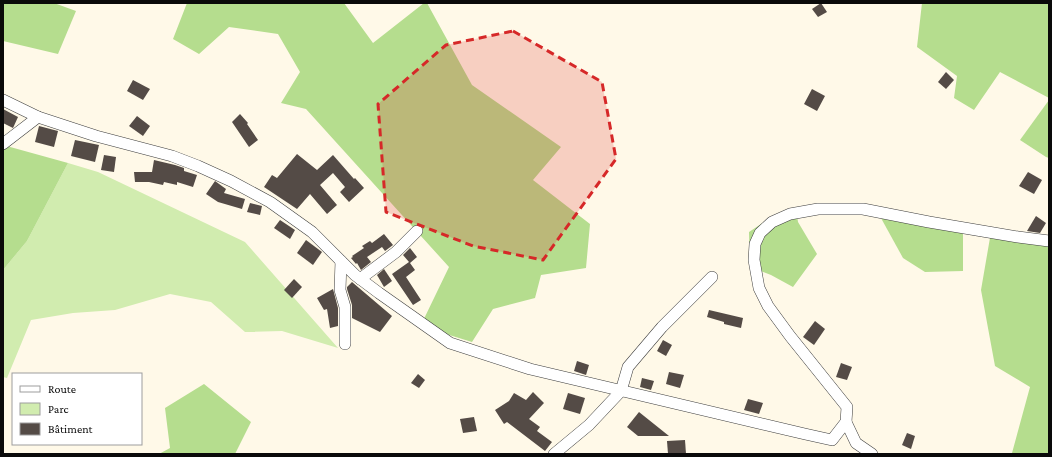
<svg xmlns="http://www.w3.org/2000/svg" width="1052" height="457" viewBox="0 0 1052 457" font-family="'Crimson Pro',serif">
	<rect width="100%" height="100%" fill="#fff9e8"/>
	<!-- green -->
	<path fill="#d1ecaf" d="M68,163L98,172L245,242L338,348L282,331L245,332L211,302L170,294L115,310L73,313L31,320L7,378L3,377V270L27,241Z"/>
	<!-- forest -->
	<g fill="#b5dd8e">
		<path d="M3,3H54L76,11L58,54L3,41Z"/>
		<path d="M187,3H344L373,43L424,3H427L472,85L561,147L533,180L590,224L586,268L541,275L535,298L493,309L472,342L446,334L421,325L449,267L306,109L281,103L300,72L278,34L229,27L199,54L173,39Z"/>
		<path d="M922,3H1049V98L1000,72L974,110L954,98L957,76L917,47Z"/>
		<path d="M1049,100V158L1046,157L1020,140Z"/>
		<path d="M3,145L68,163L27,241L3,270Z"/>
		<path d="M796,209L798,222L817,254L793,287L771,275L750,267L749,232L767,220Z"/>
		<path d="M876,209L963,227V271L925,272L903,258Z"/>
		<path d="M991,232L1049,241V454H1014L1012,453L1030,387L995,366L981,290Z"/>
		<path d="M204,384L251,422L235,454H159L170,448L165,408Z"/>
	</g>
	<!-- building -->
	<g fill="#544b46">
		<path d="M821,3L827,12L818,17L812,9Z"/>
		<path d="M946,72L954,80L946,89L938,82Z"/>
		<path d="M133,80L150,89L143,100L127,91Z"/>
		<path d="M812,89L825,96L817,111L804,104Z"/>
		<path d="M3,109L18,117L13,128L3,123Z"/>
		<path d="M240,114L248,123L247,124L258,140L249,147L232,122Z"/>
		<path d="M137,116L150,126L143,136L129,126Z"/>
		<path d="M39,126L58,131L54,147L35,142Z"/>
		<path d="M75,140L99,145L95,162L71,156Z"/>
		<path d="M297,154L317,170L333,155L354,179L355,178L364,188L349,202L340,192L345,187L333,173L320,185L337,205L327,214L310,194L297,209L264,187L272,175L277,178Z"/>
		<path d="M104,155L116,157L114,172L101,170Z"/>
		<path d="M154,160L175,165L184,168V171L197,175L193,187L177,182V185L164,182L163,185L149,182H135L134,172H152Z"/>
		<path d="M1028,172L1042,180L1034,194L1019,186Z"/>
		<path d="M215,181L226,189L224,193L245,199L242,209L218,202L206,194Z"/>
		<path d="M250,203L262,206L260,215L247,212Z"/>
		<path d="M1036,216L1046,223L1040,233L1027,231Z"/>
		<path d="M280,220L295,230L290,239L274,228Z"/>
		<path d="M384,234L393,245L385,251L382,247L367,257L371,262L361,270L357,263L356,264L351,258L353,257L352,256L364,248L362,246L370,241L372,243Z"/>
		<path d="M306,240L322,252L313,265L297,253Z"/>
		<path d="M410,248L417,257L410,263L415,270L406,277L421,300L413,305L392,274L409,262L403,255Z"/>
		<path d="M384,269L392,281L384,287L377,275Z"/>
		<path d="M294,279L302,287L292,298L284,290Z"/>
		<path d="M352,282L392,316L380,332L352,318V305L347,289V287Z"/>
		<path d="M333,289L338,308V326L330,328L327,309L324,310L317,298Z"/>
		<path d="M709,310L743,318L741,328L724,324V322L707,317Z"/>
		<path d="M815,321L825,329L814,345L803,337Z"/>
		<path d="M663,340L672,345L666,356L657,351Z"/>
		<path d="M577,361L589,365L586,375L574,371Z"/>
		<path d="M841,363L852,367L847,380L836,377Z"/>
		<path d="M669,372L684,375L680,388L666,384Z"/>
		<path d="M418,374L425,380L419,388L411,383Z"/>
		<path d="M642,378L654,381L651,390L640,387Z"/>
		<path d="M533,392L544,403L529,419L540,427L537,431L552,442L545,451L507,422L504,424L495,410L509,401L514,393L526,400Z"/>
		<path d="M568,393L585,398L580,414L563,409Z"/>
		<path d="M748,399L763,403L759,414L744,410Z"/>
		<path d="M639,412L669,436H638L627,427Z"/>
		<path d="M474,417L477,431L463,433L460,419Z"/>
		<path d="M907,433L915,436L911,449L902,445Z"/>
		<path d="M685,440L686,454H668L667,441Z"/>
	</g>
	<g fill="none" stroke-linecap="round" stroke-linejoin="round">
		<!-- minor casing -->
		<g stroke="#3d3d3d" stroke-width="12">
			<g id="minor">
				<path d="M3,100L38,117L96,136L172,156L198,166L231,181L270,202L312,232L355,275L379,293L450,343L530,369L805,434L832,440L846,422L847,407L790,336L768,306L759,288L754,260L755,244L760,233L772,222L790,214L818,209H863L929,222L1018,237L1049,241"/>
				<path d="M3,144L38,117"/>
				<path d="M341,261L340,290L345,307V344"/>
				<path d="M360,279L396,252L417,231"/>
				<path d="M846,422L856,443L872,454"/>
				<path d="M554,454L589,425L621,391L628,367L662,327L712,277"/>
			</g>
		</g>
		<!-- minor -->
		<use href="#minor" stroke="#fff" stroke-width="11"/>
	</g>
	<!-- marked area -->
	<path fill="#d62828" fill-opacity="0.2" stroke="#d62828" stroke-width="3" stroke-dasharray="8 5" stroke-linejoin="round" d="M513,31L602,82L616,159L543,260L473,246L386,212L378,104L446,45Z"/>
	<!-- border -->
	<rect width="1052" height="457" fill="none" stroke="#0a0a0a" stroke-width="8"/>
	<!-- legend -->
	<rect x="12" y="373" width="130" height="72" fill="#ffffff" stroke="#9d9d9d"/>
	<rect x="20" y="386" width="20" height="6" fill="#ffffff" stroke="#9d9d9d"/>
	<text x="48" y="393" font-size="12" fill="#0a0a0a">Route</text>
	<rect x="20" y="403" width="20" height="12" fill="#d1ecaf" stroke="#9d9d9d"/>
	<text x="48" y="413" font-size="12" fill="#0a0a0a">Parc</text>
	<rect x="20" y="423" width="20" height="12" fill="#544b46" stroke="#9d9d9d"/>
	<text x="48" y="433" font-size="12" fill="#0a0a0a">Bâtiment</text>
</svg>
